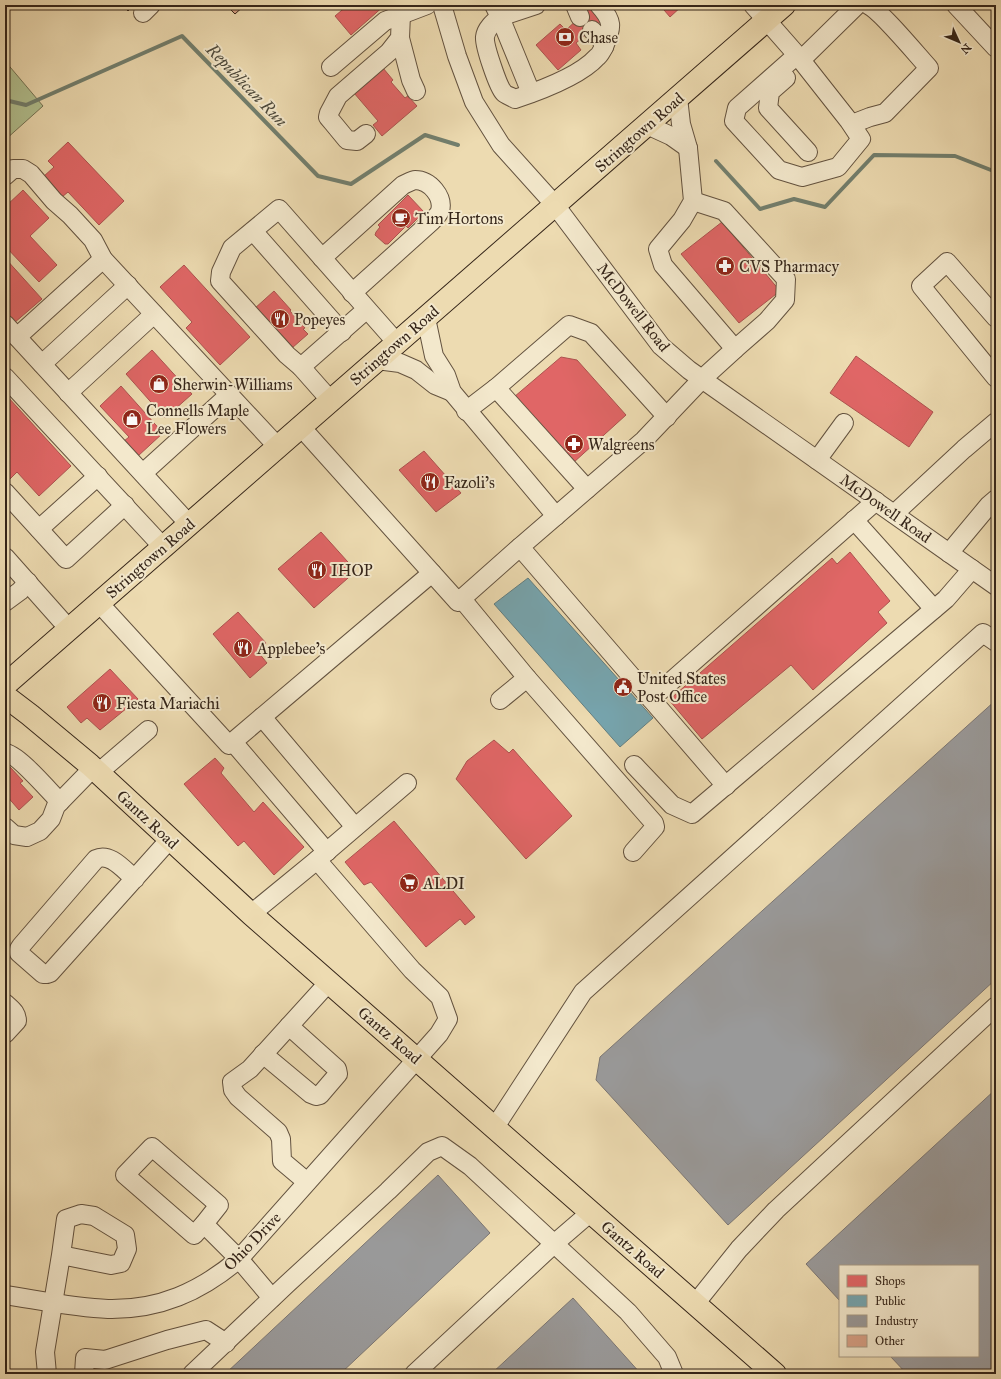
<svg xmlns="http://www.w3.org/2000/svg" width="1001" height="1379" viewBox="0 0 1001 1379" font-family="'IM FELL Great Primer',serif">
	<rect width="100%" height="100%" fill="#eddbb1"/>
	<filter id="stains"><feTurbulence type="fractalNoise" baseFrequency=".005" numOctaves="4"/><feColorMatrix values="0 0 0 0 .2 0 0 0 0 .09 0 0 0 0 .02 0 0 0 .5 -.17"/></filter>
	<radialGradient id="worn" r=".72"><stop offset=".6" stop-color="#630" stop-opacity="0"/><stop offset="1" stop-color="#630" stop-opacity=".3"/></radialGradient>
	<!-- green -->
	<path fill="#b2c190" stroke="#747354" d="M5,61L43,106L5,140Z"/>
	<!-- shops -->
	<g fill="#e06666" stroke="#ad524f">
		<path d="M348,5H385L351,35L335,16Z"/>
		<path d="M593,5L605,18L576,43L581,50L558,70L536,45L560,24L566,30Z"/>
		<path d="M670,5H683L670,17L664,10Z"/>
		<path d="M383,68L393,80L391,82L405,98L408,96L417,106L382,136L373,125L378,121L354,93Z"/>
		<path d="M68,142L124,201L99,225L68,192L62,197L43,177L54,167L48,161Z"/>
		<path d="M23,190L49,218L30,236L57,265L39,282L5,246V207Z"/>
		<path d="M408,195L424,212L408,228L406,226L388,244H385L375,235L376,232L380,227L378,225Z"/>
		<path d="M722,222L780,291L739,323L681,254Z"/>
		<path d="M5,258L42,299L14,323L5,313Z"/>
		<path d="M184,265L250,337L220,365L186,328L192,322L160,287Z"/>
		<path d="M274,291L291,310L290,311L305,328L303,329L308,334L292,348L254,309Z"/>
		<path d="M152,350L192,394L165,418L126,374Z"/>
		<path d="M856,356L933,412L909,447L830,393Z"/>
		<path d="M561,357L577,360L626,415L573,463L514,397Z"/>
		<path d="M121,386L163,433L138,456L124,441L129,437L100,406Z"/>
		<path d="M7,396L71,466L39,496L17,472L10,479L5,474V398Z"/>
		<path d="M424,451L461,493L436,512L399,470Z"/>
		<path d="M321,532L356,571L314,608L278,569Z"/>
		<path d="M850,552L890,601L878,612L887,623L813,690L791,665L702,739L669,700L832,558L837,564Z"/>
		<path d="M238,612L266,643L258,652L267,663L250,678L213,634Z"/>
		<path d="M110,669L138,699L100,730L87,718L81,723L67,707Z"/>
		<path d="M494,740L509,753L513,749L572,816L526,859L456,779L467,761Z"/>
		<path d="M215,758L224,768L221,773L254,812L263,802L304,847L274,875L244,841L238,846L184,784Z"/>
		<path d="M5,767L7,769L10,767L23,781L20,783L33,797L19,810L5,794Z"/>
		<path d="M394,821L475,917L465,925L460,919L426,947L371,882L364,885L345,862Z"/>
	</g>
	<!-- public -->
	<path fill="#76a5af" stroke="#627f82" d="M528,578L653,718L620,747L494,604Z"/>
	<!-- industry -->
	<g fill="#999" stroke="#7b7673">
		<path d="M996,700V979L728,1225L596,1080L600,1057Z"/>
		<path d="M996,1089V1374H907L890,1356H978V1266H840V1301L806,1264Z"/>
		<path d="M438,1175L490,1233L340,1374H225Z"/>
		<path d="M573,1298L641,1374H491Z"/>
	</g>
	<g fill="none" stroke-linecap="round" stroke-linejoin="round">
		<!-- stream -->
		<g stroke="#727f6e" stroke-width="4">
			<path d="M5,100L26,105L182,36L318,176L351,184L425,135L458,145"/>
			<path d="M716,161L760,209L794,199L825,207L874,155L955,156L996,172"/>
		</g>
	</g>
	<!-- building -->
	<g fill="#d8a187" stroke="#352519">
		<path d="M122,5H134L128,11Z"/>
		<path d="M226,5H245L235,14Z"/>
	</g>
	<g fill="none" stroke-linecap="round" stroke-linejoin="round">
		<!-- minor casing -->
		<g stroke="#63523f" stroke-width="20">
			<g id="minor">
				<path d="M442,5L457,56L474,102L501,145L555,205L661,346L689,370L996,586"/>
				<path d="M494,5L500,17C494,22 486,28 485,37C484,45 498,87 504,93C506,95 512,97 515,99C539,91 580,76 597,57C600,55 602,50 604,47L601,39L592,30"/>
				<path d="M575,5L580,17"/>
				<path d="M599,5C614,22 612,26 604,47"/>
				<path d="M753,5L797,55L849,121L861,139L838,167L802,177L779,170L734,121L737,108L797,55"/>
				<path d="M956,5L996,48"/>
				<path d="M143,13L151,5"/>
				<path d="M400,38L411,80L416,91"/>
				<path d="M801,60L857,5"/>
				<path d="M331,67L385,21L427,5"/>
				<path d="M786,78L770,92L768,108L808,152"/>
				<path d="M531,93L500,17L536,5"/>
				<path d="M678,98L681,124L688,148L693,201L682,220L658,249L663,265L735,349L702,379L644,440L520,547L651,699L876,501"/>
				<path d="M852,124L870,117L885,113L929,68C918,56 880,10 868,5"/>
				<path d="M647,125L671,136L688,148"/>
				<path d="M366,134L357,141L347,140L333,123L328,117L329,113L338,96L389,52L400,38L401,14"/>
				<path d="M5,176L13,169H23L31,174L54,201L70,215L93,240L103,259L278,447"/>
				<path d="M693,201L724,211L786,279L785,300L767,321L735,349"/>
				<path d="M253,231L342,332"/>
				<path d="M322,258L403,185C407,183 411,181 415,180C430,180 444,197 440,211C439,214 435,218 432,221L352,293"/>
				<path d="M367,309L301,367L287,355L220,281L221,272L232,248L279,209L397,343"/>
				<path d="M426,318L434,356L446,375L452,392L556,516"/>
				<path d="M996,318L947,262L921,286L996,378"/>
				<path d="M5,324L189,524"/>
				<path d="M17,337L103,259"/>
				<path d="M377,360L400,363L416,370L435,385L452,392"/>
				<path d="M42,364L128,285"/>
				<path d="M301,367L331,401"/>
				<path d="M5,377L163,547"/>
				<path d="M496,388L587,489"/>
				<path d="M68,393L154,314"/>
				<path d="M466,411L496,388L569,325L591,333L667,417"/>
				<path d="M301,427L458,602L520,547"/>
				<path d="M817,460L844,423"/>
				<path d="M143,473L229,395"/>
				<path d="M5,492L66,559L125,505"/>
				<path d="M894,514L964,449L996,422"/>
				<path d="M854,520L934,609"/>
				<path d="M39,529L98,476"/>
				<path d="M949,553L989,505L996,499"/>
				<path d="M5,557L69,629"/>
				<path d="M461,598L527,678L654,823L655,827L633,852"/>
				<path d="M5,602L20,591L28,582"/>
				<path d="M99,603L229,745L432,573"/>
				<path d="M651,699L726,786"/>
				<path d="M500,700L527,678"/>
				<path d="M262,717L355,827"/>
				<path d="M233,742L327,852"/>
				<path d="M5,753C17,753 50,792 60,802"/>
				<path d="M634,765L672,805L692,814L946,599L972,569"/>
				<path d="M98,773L148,730"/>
				<path d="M5,827L14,835L27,837L40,831L51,819L56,806L93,768"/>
				<path d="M135,879C124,870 110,852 96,859L21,946L19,949V953L43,974H47L50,973L170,839"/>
				<path d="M251,914L317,860L407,783"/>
				<path d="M5,1003C11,1009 17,1012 17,1021L5,1034"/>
				<path d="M263,1054L311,1094L316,1096L320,1095L338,1074L337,1069L289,1026"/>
				<path d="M495,1127L583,992L983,633L996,642"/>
				<path d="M152,1147L219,1205L204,1224L194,1235L125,1175Z"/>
				<path d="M307,1182L282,1161L281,1139L278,1132L238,1097L233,1090L232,1082L250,1069L329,982"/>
				<path d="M204,1224L239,1259L272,1298"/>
				<path d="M5,1295C38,1300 75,1308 108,1309C159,1310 200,1292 239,1259L439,1034L448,1019L440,997L412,970L317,860"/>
				<path d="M695,1304L739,1249L776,1210L996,1006"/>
				<path d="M47,1374L45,1352L61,1255L66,1219L81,1214L94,1216L125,1235L127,1249L121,1263L111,1265L61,1255"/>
				<path d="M84,1374L85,1358L105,1360L167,1340L206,1330L226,1343"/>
				<path d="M192,1374L287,1284L388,1191L428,1152L442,1146L470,1166L628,1312L667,1357L674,1374"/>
				<path d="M414,1374L555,1243L591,1212"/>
			</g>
		</g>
		<!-- major casing -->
		<g stroke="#352519" stroke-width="24">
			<g id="major">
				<path d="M5,685L784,5"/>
				<path d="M5,696L30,715L90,765L251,914L775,1374"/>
			</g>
		</g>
		<!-- minor -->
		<use href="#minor" stroke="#f3e8cc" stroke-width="18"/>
		<!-- major -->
		<use href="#major" stroke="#eddbb1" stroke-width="22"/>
	</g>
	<!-- icons -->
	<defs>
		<g id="bank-disc" transform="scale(1)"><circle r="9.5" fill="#8f2418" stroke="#f3e8cc"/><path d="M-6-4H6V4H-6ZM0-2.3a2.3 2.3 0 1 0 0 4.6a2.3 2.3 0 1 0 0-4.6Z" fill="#fff"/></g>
		<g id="cafe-disc" transform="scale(1)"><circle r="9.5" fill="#8f2418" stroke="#f3e8cc"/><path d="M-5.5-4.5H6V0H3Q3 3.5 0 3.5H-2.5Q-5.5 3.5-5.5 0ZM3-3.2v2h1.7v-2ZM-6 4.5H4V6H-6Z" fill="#fff"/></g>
		<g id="pharmacy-disc" transform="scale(1)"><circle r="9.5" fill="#8f2418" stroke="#f3e8cc"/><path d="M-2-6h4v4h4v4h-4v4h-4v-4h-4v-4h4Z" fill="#fff"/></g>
		<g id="restaurant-disc" transform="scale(1)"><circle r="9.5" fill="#8f2418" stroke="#f3e8cc"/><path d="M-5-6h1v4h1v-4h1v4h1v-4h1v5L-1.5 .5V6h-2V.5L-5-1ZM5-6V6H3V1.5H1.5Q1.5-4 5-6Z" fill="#fff"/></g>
		<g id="shop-disc" transform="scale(1)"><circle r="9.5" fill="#8f2418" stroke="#f3e8cc"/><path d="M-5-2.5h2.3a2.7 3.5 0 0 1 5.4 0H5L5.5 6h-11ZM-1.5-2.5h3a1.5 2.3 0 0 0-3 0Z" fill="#fff"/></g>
		<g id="civic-disc" transform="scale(1)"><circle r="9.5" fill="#8f2418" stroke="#f3e8cc"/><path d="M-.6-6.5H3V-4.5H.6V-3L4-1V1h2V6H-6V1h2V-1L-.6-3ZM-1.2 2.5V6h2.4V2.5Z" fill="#fff"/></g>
		<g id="supermarket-disc" transform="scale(1)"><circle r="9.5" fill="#8f2418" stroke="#f3e8cc"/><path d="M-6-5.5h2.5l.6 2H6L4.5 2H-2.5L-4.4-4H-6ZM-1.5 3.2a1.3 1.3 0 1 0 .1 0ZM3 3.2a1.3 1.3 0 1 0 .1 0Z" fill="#fff"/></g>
	</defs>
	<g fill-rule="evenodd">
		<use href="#bank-disc" x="565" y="37"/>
		<use href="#cafe-disc" x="401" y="218"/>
		<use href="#pharmacy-disc" x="725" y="266"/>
		<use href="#restaurant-disc" x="280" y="319"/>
		<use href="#shop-disc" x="159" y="384"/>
		<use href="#shop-disc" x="132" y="419"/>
		<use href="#pharmacy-disc" x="574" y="444"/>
		<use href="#restaurant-disc" x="430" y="482"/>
		<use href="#restaurant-disc" x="317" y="570"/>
		<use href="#restaurant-disc" x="243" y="648"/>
		<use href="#civic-disc" x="623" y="687"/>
		<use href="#restaurant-disc" x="102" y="703"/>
		<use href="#supermarket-disc" x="409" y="883"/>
	</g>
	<g text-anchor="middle" stroke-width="4" stroke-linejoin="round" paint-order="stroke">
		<!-- poi labels -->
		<g font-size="16" fill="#352519" stroke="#f3e8cc" text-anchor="start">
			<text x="579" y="43">Chase</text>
			<text x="415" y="224">Tim Hortons</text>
			<text x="739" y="272">CVS Pharmacy</text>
			<text x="294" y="325">Popeyes</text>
			<text x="173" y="390">Sherwin-Williams</text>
			<text x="146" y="416">Connells Maple<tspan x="146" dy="18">Lee Flowers</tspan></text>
			<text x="588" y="450">Walgreens</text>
			<text x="444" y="488">Fazoli's</text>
			<text x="331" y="576">IHOP</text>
			<text x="257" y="654">Applebee's</text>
			<text x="637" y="684">United States<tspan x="637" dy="18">Post Office</tspan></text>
			<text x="116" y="709">Fiesta Mariachi</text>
			<text x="423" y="889">ALDI</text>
		</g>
		<!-- street labels -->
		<g font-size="16" fill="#352519" stroke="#f3e8cc">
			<text transform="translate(639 132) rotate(-41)" y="6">Stringtown Road</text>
			<text transform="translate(634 307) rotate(52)" y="6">McDowell Road</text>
			<text transform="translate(394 345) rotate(-41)" y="6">Stringtown Road</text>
			<text transform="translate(886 508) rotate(35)" y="6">McDowell Road</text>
			<text transform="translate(150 558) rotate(-41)" y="6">Stringtown Road</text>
			<text transform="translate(148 819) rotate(43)" y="6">Gantz Road</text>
			<text transform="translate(390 1035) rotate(41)" y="6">Gantz Road</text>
			<text transform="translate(252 1241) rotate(-46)" y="6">Ohio Drive</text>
			<text transform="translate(633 1249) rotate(41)" y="6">Gantz Road</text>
		</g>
		<!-- water labels -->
		<g font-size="17" font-style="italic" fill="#4e4a3c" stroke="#f3e8cc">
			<text transform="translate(247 85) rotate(46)" y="6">Republican Run</text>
		</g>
	</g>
	<!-- margin -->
	<rect width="1001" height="1379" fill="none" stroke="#eddbb1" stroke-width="20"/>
	<rect x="6" y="6" width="989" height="1367" fill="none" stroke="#352519" stroke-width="2"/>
	<rect x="10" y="10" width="981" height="1359" fill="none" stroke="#352519"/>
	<!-- legend -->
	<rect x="839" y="1265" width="140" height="92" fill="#f3e8cc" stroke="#a79a84"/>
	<rect x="847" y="1275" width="20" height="12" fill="#e06666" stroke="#a79a84"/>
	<text x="875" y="1285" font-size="12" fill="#352519">Shops</text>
	<rect x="847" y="1295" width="20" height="12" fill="#76a5af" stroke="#a79a84"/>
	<text x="875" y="1305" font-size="12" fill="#352519">Public</text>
	<rect x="847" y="1315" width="20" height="12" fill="#999999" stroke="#a79a84"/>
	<text x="875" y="1325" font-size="12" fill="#352519">Industry</text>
	<rect x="847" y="1335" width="20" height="12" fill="#d8a187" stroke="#a79a84"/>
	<text x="875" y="1345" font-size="12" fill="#352519">Other</text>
	<!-- north arrow -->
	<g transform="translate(959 42) rotate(134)" stroke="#f3e8cc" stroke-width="3" paint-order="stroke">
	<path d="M0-3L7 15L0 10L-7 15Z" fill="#352519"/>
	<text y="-6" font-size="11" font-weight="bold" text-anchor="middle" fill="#352519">N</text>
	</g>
	<rect width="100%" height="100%" filter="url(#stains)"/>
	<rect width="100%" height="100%" fill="url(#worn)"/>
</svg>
